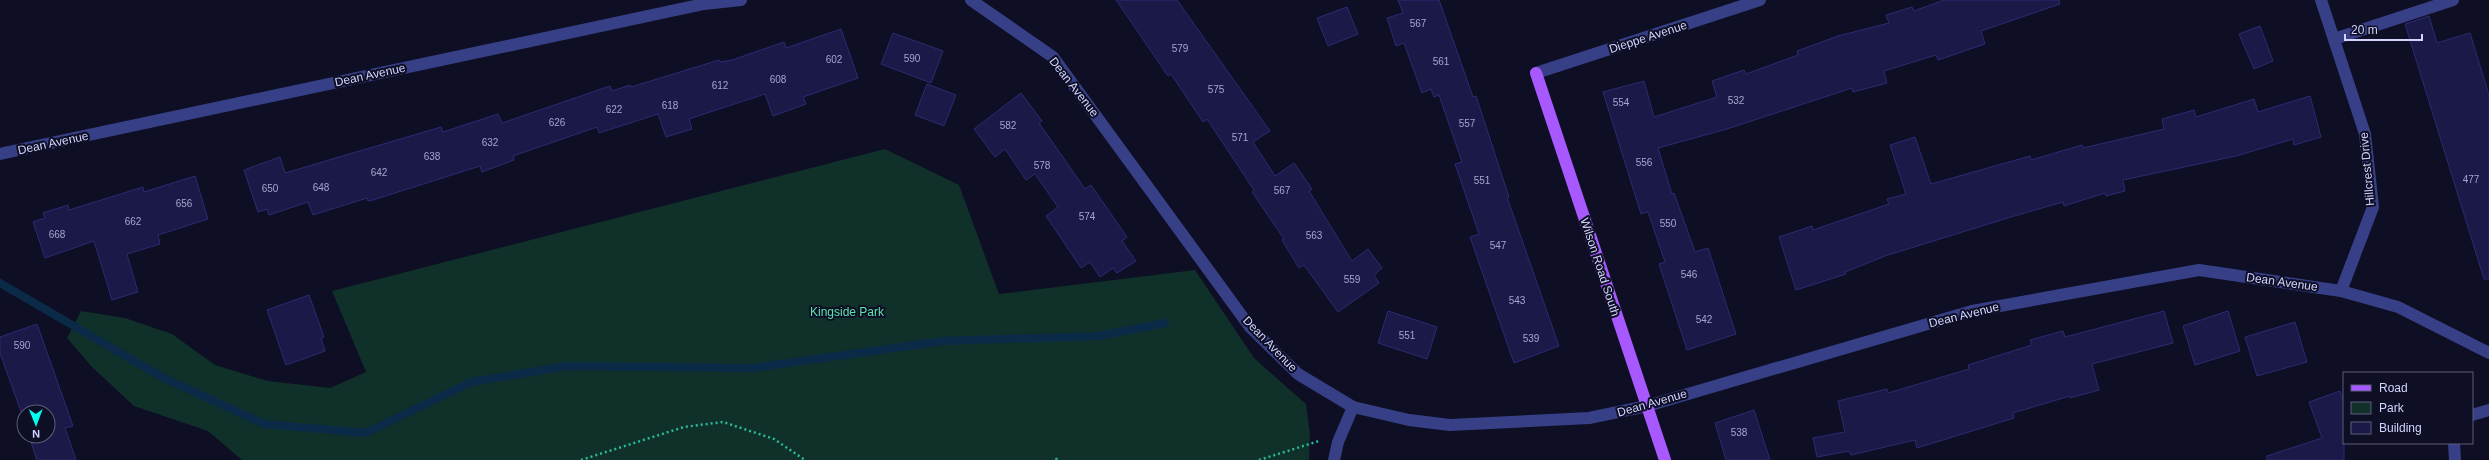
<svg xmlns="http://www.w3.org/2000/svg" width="2489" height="460" viewBox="0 0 2489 460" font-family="Helvetica,sans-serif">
	<rect width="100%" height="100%" fill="#0e0e25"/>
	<!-- green -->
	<path fill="#10302a" d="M885,149L959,185L999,294L1195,270L1254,358L1306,404L1310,434L1309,460H242L208,431L134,406L92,367L67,338L81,311L125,318L172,334L215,365L268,381L330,388L366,372L332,291Z"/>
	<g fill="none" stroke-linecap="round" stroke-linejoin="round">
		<!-- stream -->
		<path stroke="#0a2a48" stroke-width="8" d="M0,283L160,376L264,424L366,433L471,382L567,366L752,368L944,341L1099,336L1165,323"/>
	</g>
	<!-- building -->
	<g fill="#1b1947" stroke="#2d2a74">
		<path d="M1116,0H1177L1270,131L1253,142L1275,176L1294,163L1312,189L1309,191L1352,261L1368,249L1382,268L1374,275L1379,283L1338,312L1304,265L1299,268L1282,240L1284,239L1252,192L1254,190L1207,119L1203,122L1171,74L1168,76Z"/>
		<path d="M1398,0H1439L1473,97L1476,96L1509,197H1507L1559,346L1514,363L1470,237L1479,234L1455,164L1462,162L1439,95L1434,97L1431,89L1422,93L1404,43L1396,46L1387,18L1403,13Z"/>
		<path d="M1944,0H2059L2060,4L1981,31L1985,44L1938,60L1936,55L1884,71L1887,83L1853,92L1852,88L1727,129L1658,148L1672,194L1674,193L1695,252L1708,248L1736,334L1687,350L1659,264L1665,262L1648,212L1641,214L1603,92L1644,81L1654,117L1717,97L1712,81L1744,70L1746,74L1798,55L1797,51L1838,36L1889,23L1886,15L1912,7L1914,11Z"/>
		<path d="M1347,7L1358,34L1328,46L1317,18Z"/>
		<path d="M2429,16L2437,43L2470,33L2489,95V279H2484L2405,24Z"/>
		<path d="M2260,26L2273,61L2254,69L2239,34Z"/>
		<path d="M841,29L858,78L803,97L806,104L773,116L765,94L689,119L692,129L666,137L658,114L599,133L597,127L513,156L514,160L482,172L480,166L373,200L368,201L367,198L313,215L308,202L269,215L267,209L258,212L244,170L280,157L285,173L441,127L443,132L498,114L502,123L610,86L612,91L630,85L631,87L719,60L720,62L732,60L784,42L786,48Z"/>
		<path d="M893,33L943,51L931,83L881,64Z"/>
		<path d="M927,84L956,95L944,126L915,115Z"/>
		<path d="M1021,93L1042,121L1039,123L1085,189L1091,185L1127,237L1122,241L1136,261L1117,273L1113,268L1100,277L1090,262L1081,268L1046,216L1058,207L1035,174L1026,180L1005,149L995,157L974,129Z"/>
		<path d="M2310,96L2321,137L2294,145L2293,139L2236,156L2123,180L2125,191L2106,196L2105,193L2064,206L2063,202L2011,217L1885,256L1845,272L1846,274L1796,290L1779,237L1812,226L1813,230L1889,204L1887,199L1906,194L1890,145L1915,137L1931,184L2030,156L2031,160L2082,145L2083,148L2164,129L2162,119L2194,110L2196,117L2254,99L2258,112Z"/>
		<path d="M195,176L208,219L158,235L160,244L127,254L138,292L112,300L94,241L45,258L33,222L45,218L43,213L68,205L69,210L143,187L144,192Z"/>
		<path d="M309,295L324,337L321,338L325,351L286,365L267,310Z"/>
		<path d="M1388,311L1437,327L1427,359L1378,343Z"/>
		<path d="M2164,311L2173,343L2092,364L2099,390L2070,398V396L2013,413L2014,418L1917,448L1915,440L1851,455L1849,451L1817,457L1813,438L1845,432L1838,401L1887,389L1888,393L1969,369L1968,365L2032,345L2030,340L2063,331L2065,337Z"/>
		<path d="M2228,311L2240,351L2195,365L2183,326Z"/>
		<path d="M2295,322L2307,362L2257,376L2245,337Z"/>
		<path d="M37,324L73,426L65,428L76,460H37L29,436H48V412H24V420L0,353V337Z"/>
		<path d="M2340,391L2344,402V460H2267V456L2322,438L2309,402Z"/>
		<path d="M1754,410L1770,460H1726L1715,423Z"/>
	</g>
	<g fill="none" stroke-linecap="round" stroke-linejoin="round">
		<!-- path -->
		<g stroke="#2abb9c" stroke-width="2.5" stroke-dasharray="2 3" stroke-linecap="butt">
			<path d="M1056,458L1057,460"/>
			<path d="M581,460L684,427L723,422L774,439L805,460"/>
			<path d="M1259,460L1319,441"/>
		</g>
		<!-- minor -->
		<g stroke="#374086" stroke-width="12">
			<path d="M971,0L1053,57L1250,327L1298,374L1353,407L1409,420L1450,425L1589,418L1647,406L1972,311L2199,270L2341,291L2398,307L2489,353"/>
			<path d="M2321,0L2365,134L2373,207L2341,291"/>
			<path d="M2334,39L2453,0"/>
			<path d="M1536,73L1760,0"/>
			<path d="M0,154L704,4L741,0"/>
			<path d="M2472,415L2489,410"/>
			<path d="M2454,443L2455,460"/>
			<path d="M1334,460L1338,442L1353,407"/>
		</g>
		<!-- major -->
		<path stroke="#a759ff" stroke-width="12" d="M1536,73L1665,460"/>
	</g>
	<g text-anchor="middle" stroke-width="4" stroke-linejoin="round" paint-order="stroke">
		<!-- number labels -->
		<g font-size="10" fill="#a4a5d1">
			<text x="1418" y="27">567</text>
			<text x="1180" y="52">579</text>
			<text x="912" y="62">590</text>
			<text x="834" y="63">602</text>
			<text x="1441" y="65">561</text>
			<text x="778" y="83">608</text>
			<text x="720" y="89">612</text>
			<text x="1216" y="93">575</text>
			<text x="1736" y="104">532</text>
			<text x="1621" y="106">554</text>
			<text x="670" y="109">618</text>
			<text x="614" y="113">622</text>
			<text x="557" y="126">626</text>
			<text x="1467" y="127">557</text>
			<text x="1008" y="129">582</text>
			<text x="1240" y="141">571</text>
			<text x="490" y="146">632</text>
			<text x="432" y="160">638</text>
			<text x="1644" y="166">556</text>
			<text x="1042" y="169">578</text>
			<text x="379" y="176">642</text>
			<text x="2471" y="183">477</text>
			<text x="1482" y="184">551</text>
			<text x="321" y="191">648</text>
			<text x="270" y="192">650</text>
			<text x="1282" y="194">567</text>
			<text x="184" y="207">656</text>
			<text x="1087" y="220">574</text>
			<text x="133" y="225">662</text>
			<text x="1668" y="227">550</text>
			<text x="57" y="238">668</text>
			<text x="1314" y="239">563</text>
			<text x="1498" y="249">547</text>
			<text x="1689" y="278">546</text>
			<text x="1352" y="283">559</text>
			<text x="1517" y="304">543</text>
			<text x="1704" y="323">542</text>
			<text x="1407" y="339">551</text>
			<text x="1531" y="342">539</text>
			<text x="22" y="349">590</text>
			<text x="1739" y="436">538</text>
		</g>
		<!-- street labels -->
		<g font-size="12" fill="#d2d4ff" stroke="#0e0e25">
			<text transform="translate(1648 37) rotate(-18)" y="4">Dieppe Avenue</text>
			<text transform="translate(370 75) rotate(-12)" y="4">Dean Avenue</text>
			<text transform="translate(1074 87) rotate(52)" y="4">Dean Avenue</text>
			<text transform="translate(53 143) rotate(-12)" y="4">Dean Avenue</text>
			<text transform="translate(2367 169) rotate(-95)" y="4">Hillcrest Drive</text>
			<text transform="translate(1600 267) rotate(72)" y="4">Wilson Road South</text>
			<text transform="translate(2282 282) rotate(8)" y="4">Dean Avenue</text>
			<text transform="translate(1964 315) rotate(-14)" y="4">Dean Avenue</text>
			<text transform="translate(1270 344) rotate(46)" y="4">Dean Avenue</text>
			<text transform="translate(1652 403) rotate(-16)" y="4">Dean Avenue</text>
		</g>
		<!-- park labels -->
		<g font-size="12" fill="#59e4ac" stroke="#0e0e25">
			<text x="847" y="316">Kingside Park</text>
		</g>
	</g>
	<!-- legend -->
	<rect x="2343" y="372" width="130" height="72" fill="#0e0e25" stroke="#5c5d7c"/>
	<rect x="2351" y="385" width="20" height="6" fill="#a759ff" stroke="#5c5d7c"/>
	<text x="2379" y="392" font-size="12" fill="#d2d4ff">Road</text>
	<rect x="2351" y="402" width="20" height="12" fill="#10302a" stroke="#5c5d7c"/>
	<text x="2379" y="412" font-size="12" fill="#d2d4ff">Park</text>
	<rect x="2351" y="422" width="20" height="12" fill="#1b1947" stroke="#5c5d7c"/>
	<text x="2379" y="432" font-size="12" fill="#d2d4ff">Building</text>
	<!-- north arrow -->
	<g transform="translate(36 424) rotate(179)"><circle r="19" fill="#0e0e25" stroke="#5c5d7c"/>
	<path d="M0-3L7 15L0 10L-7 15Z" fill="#00fdef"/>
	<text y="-6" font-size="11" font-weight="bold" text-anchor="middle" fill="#d2d4ff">N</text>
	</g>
	<!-- scale -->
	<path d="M2345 34v6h77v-6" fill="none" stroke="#d2d4ff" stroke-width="2"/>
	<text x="2351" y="34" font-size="12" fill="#d2d4ff" stroke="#0e0e25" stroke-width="3" paint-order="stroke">20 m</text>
</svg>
